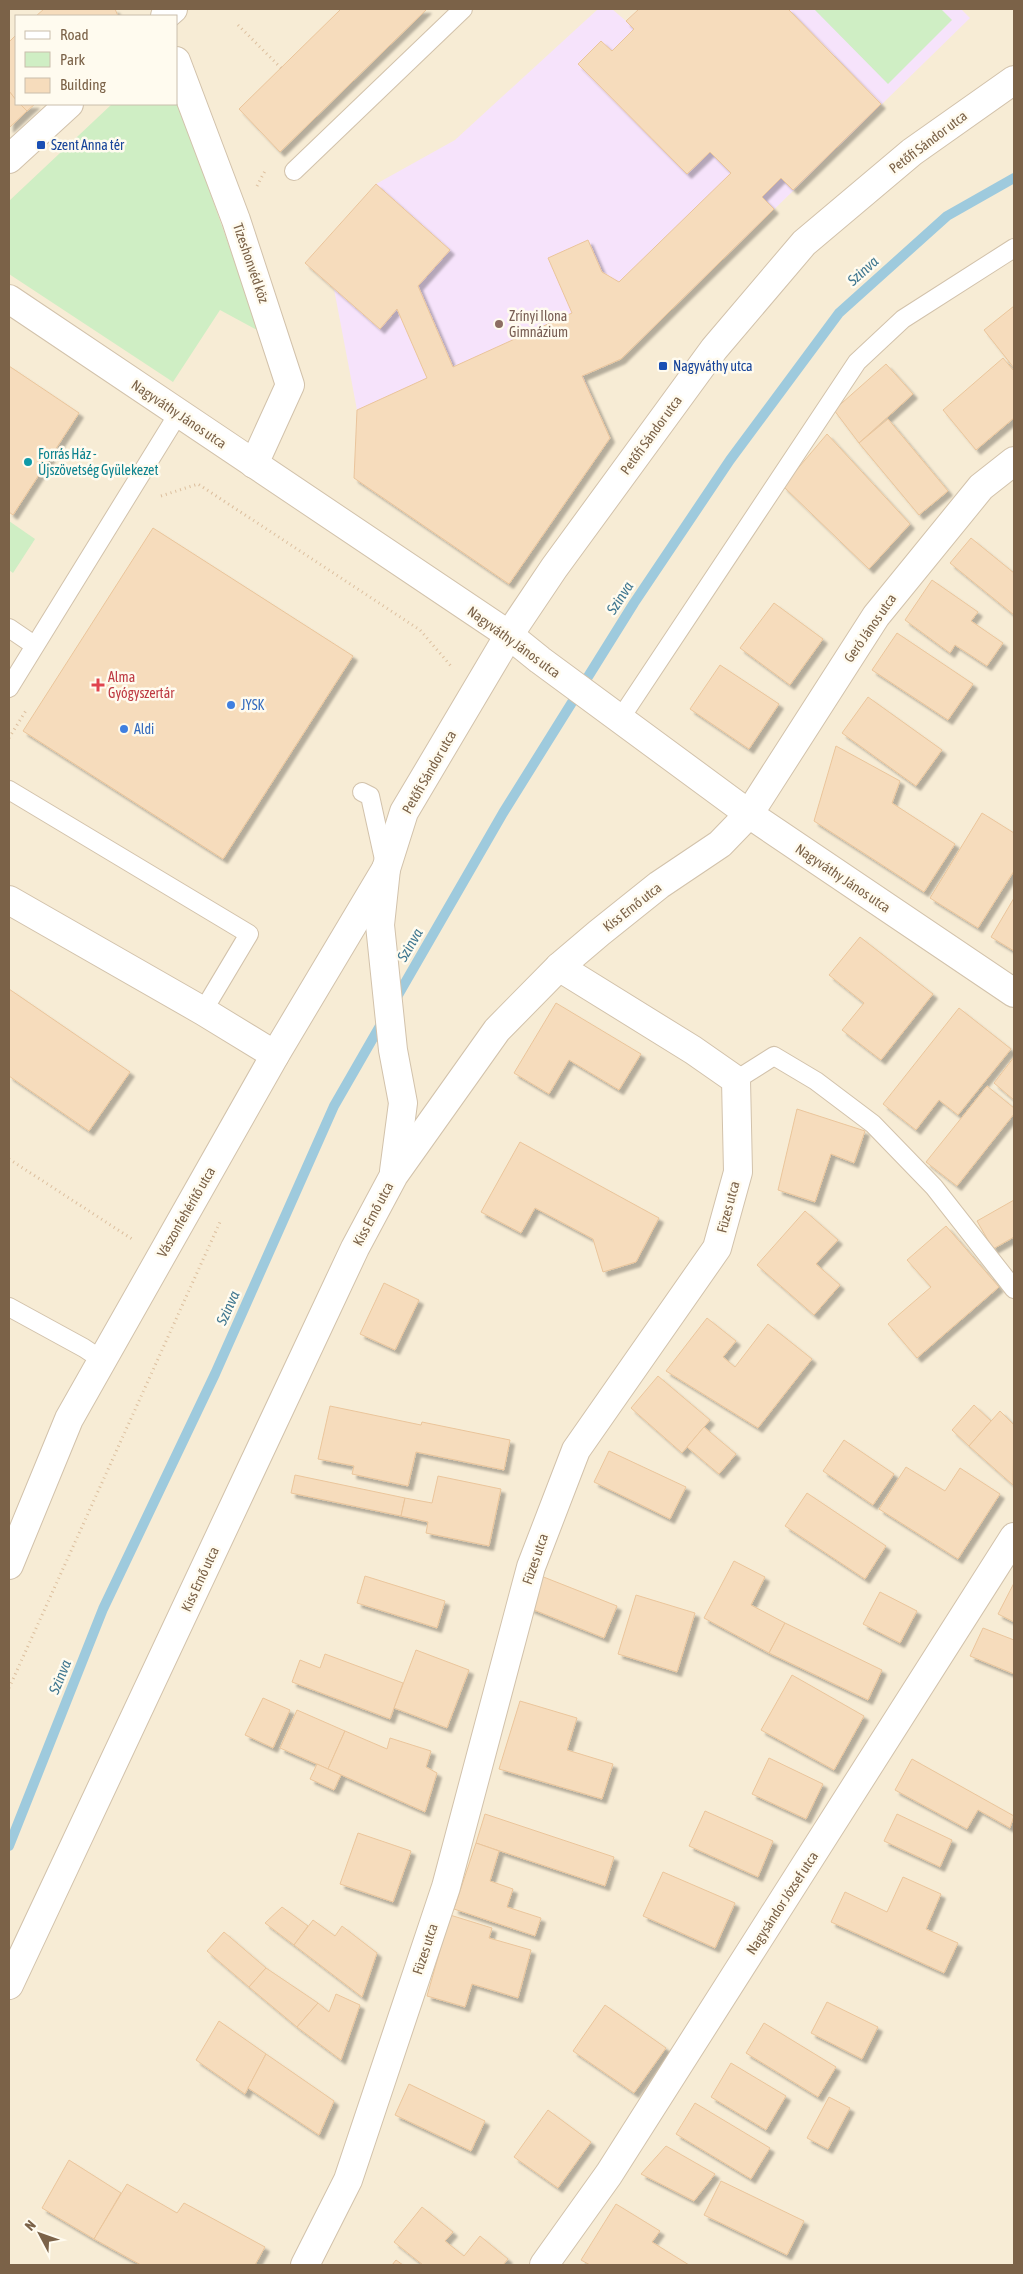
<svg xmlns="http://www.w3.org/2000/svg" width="1023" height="2274" viewBox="0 0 1023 2274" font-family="'Asap Condensed',sans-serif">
	<defs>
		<filter id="shadow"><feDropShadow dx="4.5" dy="4.5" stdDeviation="1" flood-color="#0004"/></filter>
	</defs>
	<rect width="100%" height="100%" fill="#fef8e7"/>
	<!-- residential -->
	<path fill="#f7ecd5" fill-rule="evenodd" d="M9,9H1014V2265H9ZM16,16H176V104H16Z"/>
	<!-- education -->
	<path fill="#f6e3fb" d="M598,9H612L626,21L639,9H961L970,18L621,359L583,376L610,438L509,584L354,478L357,410L334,289L305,263L376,184L455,140Z"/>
	<!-- green -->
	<g fill="#cfeec4">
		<path d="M814,9H941L952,20L888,84Z"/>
		<path d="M176,96L259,331L220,310L173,382L9,274V201L112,104H176Z"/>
		<path d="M9,521L35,539L13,573L9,570Z"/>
	</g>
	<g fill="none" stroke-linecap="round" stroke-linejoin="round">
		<!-- stream -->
		<g stroke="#9ecadd" stroke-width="10">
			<path d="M394,1002L503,813L634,603L730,460L839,313L947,216L1014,178"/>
			<path d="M9,1846L103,1609L215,1374L334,1106L384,1019"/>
		</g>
	</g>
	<!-- building -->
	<g fill="#f6dcbc" stroke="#eac59b" filter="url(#shadow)">
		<path d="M44,9H115L118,16H36Z"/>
		<path d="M341,9H427L280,152L239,109Z"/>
		<path d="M639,9H788L881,104L793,190L781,178L762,197L774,209L621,359L582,376L610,438L509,584L354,478L357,410L427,378L397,309L380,329L305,263L376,184L450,250L418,286L453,367L572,313L548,258L588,240L602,272L619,282L731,173L710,152L687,174L578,64L601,41L612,51L634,29L626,21Z"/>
		<path d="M16,35V100L9,91V42Z"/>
		<path d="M9,91L16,100V104H20L27,111L9,128Z"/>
		<path d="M20,104H35L27,111Z"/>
		<path d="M1014,306V368L984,330Z"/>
		<path d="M1003,358L1014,371V418L976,450L943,410Z"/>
		<path d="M886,364L913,394L859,443L834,410Z"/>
		<path d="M9,366L79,413L13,515L9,512Z"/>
		<path d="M888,419L948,491L919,515L859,443Z"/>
		<path d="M827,434L910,524L869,569L783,486Z"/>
		<path d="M153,528L353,656L223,859L23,731Z"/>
		<path d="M971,538L1014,573V615L950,563Z"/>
		<path d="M932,580L978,612L971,621L1003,643L987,666L955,645L950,653L905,620Z"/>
		<path d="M774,603L823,639L790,685L740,648Z"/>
		<path d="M897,633L973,684L948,720L872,670Z"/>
		<path d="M720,665L779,704L749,749L690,709Z"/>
		<path d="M868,697L942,750L916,786L842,733Z"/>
		<path d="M836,746L900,781L892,803L955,844L924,892L814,821Z"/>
		<path d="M982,813L1014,833V871L978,928L930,898Z"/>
		<path d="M1014,898V951L991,937Z"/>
		<path d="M860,937L933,994L881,1060L842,1030L864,1003L829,975Z"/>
		<path d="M9,989L130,1072L89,1131L9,1076Z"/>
		<path d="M556,1003L641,1054L619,1090L569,1060L549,1094L514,1073Z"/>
		<path d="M959,1008L1011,1049L958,1115L939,1100L916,1130L883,1104Z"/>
		<path d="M1014,1057V1100L994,1083Z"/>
		<path d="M987,1086L1014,1108V1114L957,1186L926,1162Z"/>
		<path d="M797,1109L865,1131L854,1163L831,1154L815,1202L778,1190Z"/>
		<path d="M520,1142L659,1218L636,1262L603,1272L593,1239L535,1208L521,1233L481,1212Z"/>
		<path d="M1014,1200V1237L993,1249L977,1221Z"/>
		<path d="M805,1211L838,1240L816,1264L840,1285L814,1315L757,1265Z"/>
		<path d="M946,1226L999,1287L917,1358L888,1324L931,1287L907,1260Z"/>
		<path d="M384,1283L419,1300L395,1350L360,1334Z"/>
		<path d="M707,1318L736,1341L723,1357L735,1367L768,1324L812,1359L758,1428L666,1371Z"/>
		<path d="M658,1376L710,1420L682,1453L631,1408Z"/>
		<path d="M974,1405L991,1421L969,1446L952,1430Z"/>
		<path d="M330,1406L421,1425L422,1422L510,1440L504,1470L416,1452L408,1486L352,1474L354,1466L318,1459Z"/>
		<path d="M1000,1411L1014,1425L1013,1485L969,1446Z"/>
		<path d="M704,1427L736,1454L719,1474L687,1447Z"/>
		<path d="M844,1440L894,1474L873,1505L823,1471Z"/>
		<path d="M609,1451L686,1487L670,1519L594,1482Z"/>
		<path d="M906,1467L945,1491L960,1468L1000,1494L958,1559L879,1509Z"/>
		<path d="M295,1475L405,1498L401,1516L291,1493Z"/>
		<path d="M438,1476L501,1489L489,1546L426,1533L428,1522L401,1516L405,1498L432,1503Z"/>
		<path d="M807,1493L886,1546L865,1579L785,1526Z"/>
		<path d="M734,1561L765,1577L751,1605L785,1623L769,1653L704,1618Z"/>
		<path d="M365,1576L445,1601L437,1628L357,1603Z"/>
		<path d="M541,1576L617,1606L604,1638L529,1608Z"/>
		<path d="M1014,1583V1622L998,1614Z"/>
		<path d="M880,1592L917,1611L900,1643L863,1624Z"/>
		<path d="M636,1595L695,1613L677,1672L618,1654Z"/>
		<path d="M785,1623L882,1670L868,1700L769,1653Z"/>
		<path d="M983,1628L1014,1640V1674L970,1656Z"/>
		<path d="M416,1650L469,1670L447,1728L394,1708Z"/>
		<path d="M325,1654L403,1683L390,1719L292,1682L300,1660L320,1668Z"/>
		<path d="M792,1675L864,1716L834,1770L761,1730Z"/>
		<path d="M263,1698L290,1710L273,1748L245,1735Z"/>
		<path d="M520,1701L577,1718L567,1750L613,1764L602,1799L499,1769Z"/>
		<path d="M297,1710L345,1731L328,1769L280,1748Z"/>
		<path d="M345,1731L387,1749L390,1738L431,1751L426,1767L437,1773L425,1812L328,1769Z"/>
		<path d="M769,1758L823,1784L806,1819L752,1794Z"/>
		<path d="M912,1759L1014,1816L1010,1828L978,1810L967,1829L895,1790Z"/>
		<path d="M317,1764L341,1775L334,1790L310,1779Z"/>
		<path d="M705,1811L773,1841L758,1877L689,1846Z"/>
		<path d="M485,1814L614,1857L605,1886L476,1843Z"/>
		<path d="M897,1814L952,1840L940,1867L884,1841Z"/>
		<path d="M358,1833L411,1851L393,1902L340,1884Z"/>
		<path d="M476,1843L499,1851L490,1881L513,1889L507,1907L541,1918L535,1936L454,1909Z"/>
		<path d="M663,1872L735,1903L715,1948L643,1916Z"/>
		<path d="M903,1877L941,1894L926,1929L958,1943L944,1973L831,1922L845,1892L887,1912Z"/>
		<path d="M282,1907L308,1926L294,1945L265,1923Z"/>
		<path d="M450,1915L492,1928L489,1938L531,1950L518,1998L472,1984L465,2007L427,1996Z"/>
		<path d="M313,1920L335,1936L342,1926L377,1953L362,1997L294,1945Z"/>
		<path d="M224,1932L266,1968L249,1987L207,1951Z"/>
		<path d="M266,1968L318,2003L297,2027L249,1987Z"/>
		<path d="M336,1994L360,2005L341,2060L297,2027L318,2003L329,2012Z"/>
		<path d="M827,2002L878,2027L862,2059L811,2033Z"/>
		<path d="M605,2005L666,2048L634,2093L573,2051Z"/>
		<path d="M219,2021L266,2054L245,2094L196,2060Z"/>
		<path d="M764,2023L836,2067L818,2097L746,2053Z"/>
		<path d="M266,2054L334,2101L319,2135L248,2088Z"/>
		<path d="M731,2063L786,2096L766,2130L711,2097Z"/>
		<path d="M409,2084L485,2121L471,2151L395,2115Z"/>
		<path d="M829,2097L850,2108L828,2149L807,2138Z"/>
		<path d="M695,2103L770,2148L751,2179L676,2134Z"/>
		<path d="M548,2110L591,2142L558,2188L514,2157Z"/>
		<path d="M666,2146L715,2174L694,2201L641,2174Z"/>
		<path d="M69,2160L121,2193L94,2239L42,2208Z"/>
		<path d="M721,2181L804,2221L787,2255L704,2215Z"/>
		<path d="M127,2184L177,2213L184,2203L265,2247L255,2265H141L94,2239Z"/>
		<path d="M616,2204L660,2231L652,2242L689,2265H590L581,2260Z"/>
		<path d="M422,2207L453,2232L445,2241L464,2256L480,2236L508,2259L503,2265H423L394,2242Z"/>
		<path d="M396,2260L403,2265H392Z"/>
	</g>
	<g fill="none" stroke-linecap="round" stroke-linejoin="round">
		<!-- service casing -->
		<g stroke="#d2c2ab" stroke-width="20">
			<g id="service">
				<path d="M294,171L463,9"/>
				<path d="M9,628L34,645"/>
				<path d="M9,688L178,414"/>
				<path d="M620,719L857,362L903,319L1014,248"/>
				<path d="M9,790L249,934L203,1011"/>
				<path d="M362,792L370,796L385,864"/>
				<path d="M736,1080L774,1056L816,1081L873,1124L934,1187L1014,1289"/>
				<path d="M9,1307L84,1348L102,1360"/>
			</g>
		</g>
		<!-- minor casing -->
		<g stroke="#d2c2ab" stroke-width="30">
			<g id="minor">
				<path d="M176,61L236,220L290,385L254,464"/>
				<path d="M749,814L1014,993"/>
				<path d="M9,900L203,1011L275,1055"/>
				<path d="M9,1565L69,1419L275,1055L386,869"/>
				<path d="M305,2265L348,2180L446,1887L531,1567L576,1450L717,1248L738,1172L736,1080L693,1050L559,967"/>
				<path d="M544,2265L609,2174L1014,1537"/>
			</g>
		</g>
		<!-- tertiary casing -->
		<g stroke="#d2c2ab" stroke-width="30">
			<g id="tertiary">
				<path d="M165,16L173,9"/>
				<path d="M9,159L69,104"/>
				<path d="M9,299L509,635L540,660L749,814"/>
				<path d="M394,1171L403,1103L393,1050L380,925L386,869L404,812L509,635L554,568L714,349L804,243L912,152L1014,80"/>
				<path d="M9,1985L355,1248L394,1175L497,1030L559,967L599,933L659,885L720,844L749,814L876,616L981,487L1014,461"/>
			</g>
		</g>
		<!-- path -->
		<g stroke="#dcbf9e" stroke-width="3" stroke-dasharray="1 4" stroke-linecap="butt">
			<path d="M238,25L281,68"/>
			<path d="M257,186L266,169"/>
			<path d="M161,496L198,484L420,630L451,666"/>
			<path d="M9,738L27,709"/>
			<path d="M9,1159L132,1239"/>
			<path d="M9,1688L220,1222"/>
		</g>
		<!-- service -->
		<use href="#service" stroke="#fff" stroke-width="18"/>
		<!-- minor -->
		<use href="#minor" stroke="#fff" stroke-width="28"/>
		<!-- tertiary -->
		<use href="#tertiary" stroke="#fff" stroke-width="28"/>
	</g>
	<!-- markers -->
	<g fill="#1a4fb4" stroke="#fffbef" stroke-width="2">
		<rect x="36" y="140" width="10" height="10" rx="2.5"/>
		<rect x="658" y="361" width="10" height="10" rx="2.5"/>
	</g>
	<circle fill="#8d6e63" stroke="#fffbef" stroke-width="2" cx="499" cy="324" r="5"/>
	<circle fill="#0f9aa8" stroke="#fffbef" stroke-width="2" cx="28" cy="462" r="5"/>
	<path fill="#e0444e" stroke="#fffbef" stroke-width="2" d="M95.5 677.5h5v5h5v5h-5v5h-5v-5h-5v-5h5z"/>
	<g fill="#3f7fe0" stroke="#fffbef" stroke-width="2">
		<circle cx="231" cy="705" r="5"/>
		<circle cx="124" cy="729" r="5"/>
	</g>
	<g text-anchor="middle" stroke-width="5" stroke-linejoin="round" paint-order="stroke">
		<!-- street labels -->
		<g font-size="14" fill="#7b6248" stroke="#fffbef">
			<text transform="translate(928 142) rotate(-37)" y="5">Petőfi Sándor utca</text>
			<text transform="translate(251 263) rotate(71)" y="5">Tizeshonvéd köz</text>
			<text transform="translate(179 414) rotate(34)" y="5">Nagyváthy János utca</text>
			<text transform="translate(651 435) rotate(-54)" y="5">Petőfi Sándor utca</text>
			<text transform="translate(870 628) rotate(-55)" y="5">Geró János utca</text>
			<text transform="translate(514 642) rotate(36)" y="5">Nagyváthy János utca</text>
			<text transform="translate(429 772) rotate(-60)" y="5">Petőfi Sándor utca</text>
			<text transform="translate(843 878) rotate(34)" y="5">Nagyváthy János utca</text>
			<text transform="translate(632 907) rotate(-38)" y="5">Kiss Ernő utca</text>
			<text transform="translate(728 1207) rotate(-75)" y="5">Füzes utca</text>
			<text transform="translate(186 1212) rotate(-60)" y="5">Vászonfehérítő utca</text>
			<text transform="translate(373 1214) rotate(-62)" y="5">Kiss Ernő utca</text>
			<text transform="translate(535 1559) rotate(-71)" y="5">Füzes utca</text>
			<text transform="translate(200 1579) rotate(-65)" y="5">Kiss Ernő utca</text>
			<text transform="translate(782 1903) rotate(-57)" y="5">Nagysándor József utca</text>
			<text transform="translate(425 1949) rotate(-72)" y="5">Füzes utca</text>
		</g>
		<!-- transit labels -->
		<g font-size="14" fill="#164399" stroke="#fffbef" text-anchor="start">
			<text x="51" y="150">Szent Anna tér</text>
			<text x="673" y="371">Nagyváthy utca</text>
		</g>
		<!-- education labels -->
		<g font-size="14" fill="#785e54" stroke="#fffbef" text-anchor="start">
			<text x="509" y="321">Zrínyi Ilona<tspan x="509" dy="16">Gimnázium</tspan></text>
		</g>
		<!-- culture labels -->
		<g font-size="14" fill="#0d838f" stroke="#fffbef" text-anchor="start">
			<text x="38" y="459">Forrás Ház -<tspan x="38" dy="16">Újszövetség Gyülekezet</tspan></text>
		</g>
		<!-- health labels -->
		<g font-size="14" fill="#be3a42" stroke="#fffbef" text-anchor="start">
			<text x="108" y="682">Alma<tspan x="108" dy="16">Gyógyszertár</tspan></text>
		</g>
		<!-- shop labels -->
		<g font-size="14" fill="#366cbe" stroke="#fffbef" text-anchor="start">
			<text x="241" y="710">JYSK</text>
			<text x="134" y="734">Aldi</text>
		</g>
		<!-- water labels -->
		<g font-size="15" font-style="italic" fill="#407790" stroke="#fffbef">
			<text transform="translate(863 271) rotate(-42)" y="5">Szinva</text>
			<text transform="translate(620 598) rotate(-57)" y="5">Szinva</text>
			<text transform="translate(410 945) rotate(-60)" y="5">Szinva</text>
			<text transform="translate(228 1308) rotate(-66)" y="5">Szinva</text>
			<text transform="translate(60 1677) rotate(-68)" y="5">Szinva</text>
		</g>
	</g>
	<!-- border -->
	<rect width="1023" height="2274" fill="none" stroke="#7b6248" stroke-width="20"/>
	<!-- legend -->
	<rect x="15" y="15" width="162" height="90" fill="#fffbef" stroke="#cabeac"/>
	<rect x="25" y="31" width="25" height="8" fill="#ffffff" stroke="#cabeac"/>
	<text x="60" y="40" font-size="15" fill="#7b6248">Road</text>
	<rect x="25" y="52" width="25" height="15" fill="#cfeec4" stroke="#cabeac"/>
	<text x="60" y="65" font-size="15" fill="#7b6248">Park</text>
	<rect x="25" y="78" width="25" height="15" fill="#f6dcbc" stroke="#cabeac"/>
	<text x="60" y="90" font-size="15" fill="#7b6248">Building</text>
	<!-- north arrow -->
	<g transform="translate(40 2234) rotate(311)" stroke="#fffbef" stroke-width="4" paint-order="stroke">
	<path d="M0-4L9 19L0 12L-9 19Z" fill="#7b6248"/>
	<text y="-8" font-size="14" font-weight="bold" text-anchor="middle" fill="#7b6248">N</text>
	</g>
</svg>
